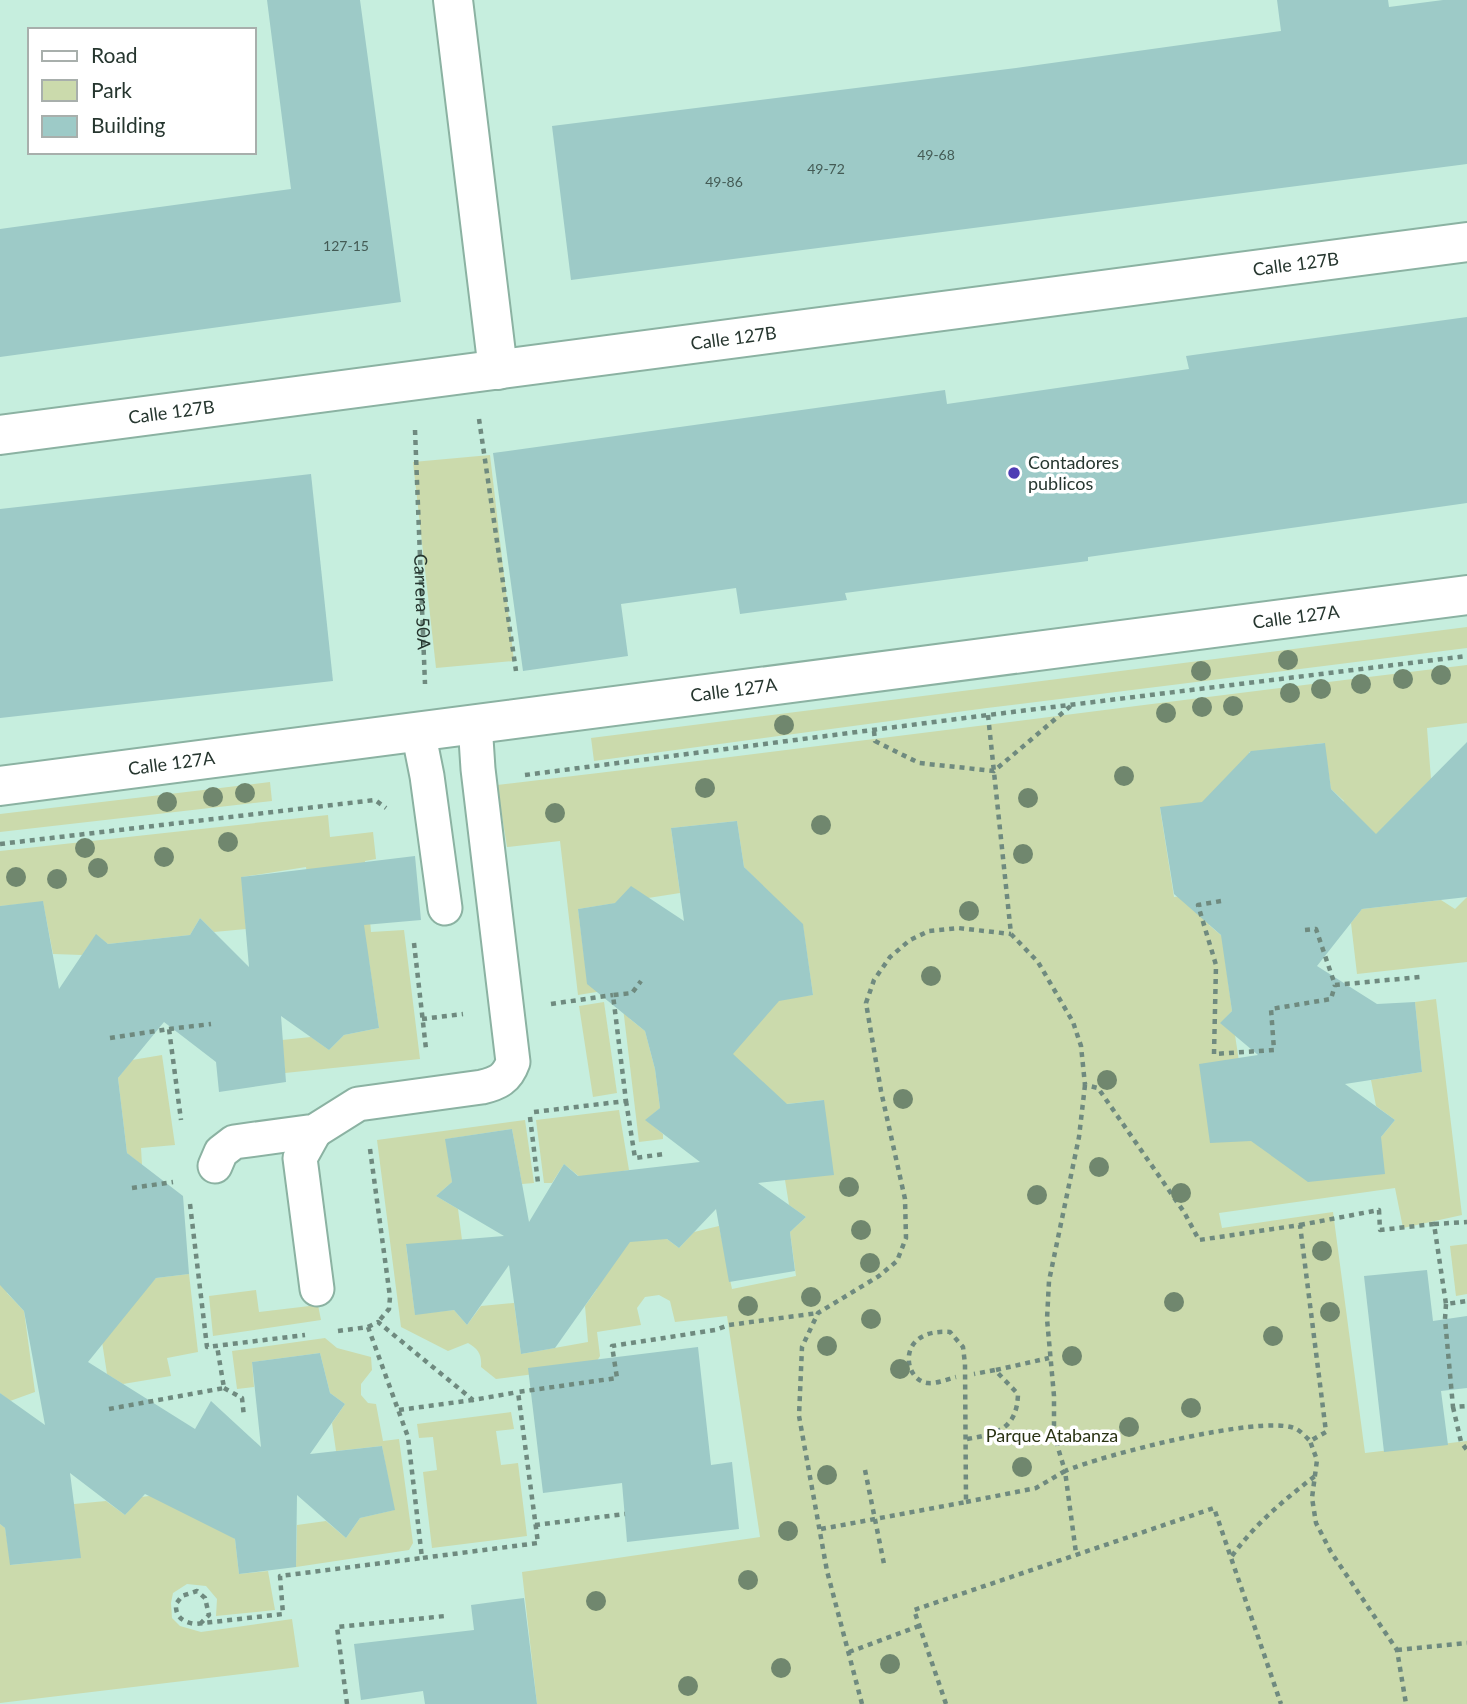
<svg xmlns="http://www.w3.org/2000/svg" width="1467" height="1704" viewBox="0 0 1467 1704" font-family="Lato,sans-serif">
	<rect width="100%" height="100%" fill="#c6eede"/>
	<!-- green -->
	<g fill="#cbdaac">
		<path d="M490,455L514,661L436,668L413,462Z"/>
		<path d="M1467,627V648L987,708L594,761L591,738Z"/>
		<path d="M1467,665V723L1427,728L1431,779L1415,795L1433,826L1338,841L1334,814L1344,801L1331,789L1324,743L1249,752L1254,796L1160,808L1174,897L1219,892L1222,912L1209,925L1222,936L1232,1011L1221,1023L1235,1035L1251,1141L1381,1137L1395,1120L1376,1106L1371,1080L1422,1072L1415,1002L1436,999L1462,1215L1403,1228L1395,1188L1219,1213L1222,1228L1333,1212L1365,1453L1467,1441V1704H537L522,1572L760,1537L727,1316L675,1322L670,1301L659,1295L645,1297L637,1308L641,1325L597,1332L600,1356L594,1366L496,1379L481,1367C482,1354 478,1349 468,1343L448,1351L401,1327L377,1140L525,1120L534,1183L522,1184L512,1129L446,1139L452,1182L436,1196L458,1209L462,1240L406,1245L415,1314L454,1310L467,1325L481,1306L514,1303L521,1354L588,1342L585,1306L597,1289L579,1278L574,1246L663,1236L679,1248L694,1232L719,1226L732,1289L796,1276L790,1232L806,1217L789,1205L785,1180L824,1100L728,1110L716,1007L813,995L803,926L744,867L737,821L671,828L680,893L578,909L587,979L615,989L578,995L560,841L507,847L497,785C821,747 1144,704 1467,665Z"/>
		<path d="M270,782L272,801L0,832V814Z"/>
		<path d="M328,815L330,837L373,832L376,859L365,861L371,932L404,930L420,1059L285,1073L282,1040L311,1037L329,1050L344,1035L379,1028L369,961L322,968L306,867L242,877L246,929L214,932L200,918L190,935L108,944L96,935L82,955L53,954L43,902L0,906V851Z"/>
		<path d="M1467,897V962L1357,974L1351,923L1362,909L1441,900L1455,909Z"/>
		<path d="M622,999L630,1019L645,1031L655,1069L660,1108L646,1120L663,1134V1139L639,1142Z"/>
		<path d="M604,1002L617,1093L593,1097L579,1006Z"/>
		<path d="M162,1055L175,1145L141,1148L142,1165L127,1153L118,1078L132,1060Z"/>
		<path d="M619,1110L629,1170L581,1178L564,1164L552,1183H544L536,1120Z"/>
		<path d="M1467,1244V1294L1456,1296L1450,1246Z"/>
		<path d="M0,1252L7,1293L24,1311L35,1392L10,1401L0,1393Z"/>
		<path d="M189,1274L198,1352L167,1358L171,1376L123,1384L107,1374L101,1335L156,1278Z"/>
		<path d="M256,1290L259,1312L318,1305L321,1320L213,1336L209,1296Z"/>
		<path d="M325,1338L337,1348L371,1357L372,1370L361,1384V1395L368,1403L376,1404L383,1441L399,1439L413,1543L409,1550L296,1567L297,1525L326,1521L346,1538L360,1518L394,1510L382,1446L336,1451L332,1423L345,1404L330,1393L320,1353L252,1362L254,1387L237,1389L232,1351Z"/>
		<path d="M511,1412L514,1429L496,1431L501,1465L518,1463L527,1536L432,1548L423,1472L437,1470L433,1437L419,1438L417,1424Z"/>
		<path d="M173,1493L235,1539L239,1574L268,1571L275,1610L216,1616L217,1599L206,1586L187,1584L173,1593L171,1603L172,1618L180,1626L201,1632L292,1619L299,1667L0,1703V1524L5,1528L11,1565L80,1558L74,1504L106,1501L125,1515L141,1497Z"/>
	</g>
	<!-- building -->
	<g fill="#9dcac7">
		<path d="M267,0H360L401,302L0,357V229L291,189Z"/>
		<path d="M1277,0H1388L1389,7L1443,0H1467V164L571,280L552,126L1023,67L1281,31Z"/>
		<path d="M1467,317V503L1088,557V561L845,593L847,600L740,614L736,588L621,604L628,656L523,671L493,453L945,390L947,404L1064,387L1189,369L1186,356Z"/>
		<path d="M311,474L333,681L0,718V509Z"/>
		<path d="M1467,742V897L1362,909L1317,966L1377,1004L1415,1002L1422,1072L1345,1084L1395,1120L1381,1137L1385,1174L1308,1182L1251,1141L1210,1143L1199,1064L1258,1055L1220,1023L1232,1011L1221,935L1174,894L1160,807L1202,802L1251,751L1325,743L1331,789L1376,834Z"/>
		<path d="M737,821L744,867L803,924L813,995L779,1001L733,1054L787,1104L824,1100L834,1175L758,1183L806,1217L790,1232L795,1271L729,1282L716,1209L679,1248L667,1239L630,1242L555,1348L521,1354L509,1265L467,1325L454,1310L415,1315L406,1244L504,1236L436,1196L452,1182L445,1139L512,1129L529,1222L564,1164L578,1176L700,1162L645,1120L660,1108L655,1069L645,1031L587,984L578,909L615,903L631,886L684,921L671,828Z"/>
		<path d="M415,856L421,920L364,925L379,1028L344,1035L329,1050L281,1016L286,1082L219,1092L216,1062L164,1022L118,1078L127,1153L183,1196L189,1274L156,1278L88,1362L195,1429L211,1401L261,1447L252,1362L320,1353L330,1393L345,1404L310,1454L382,1446L395,1510L360,1518L346,1538L297,1495L296,1567L239,1574L235,1539L145,1494L125,1515L70,1473L81,1558L10,1565L5,1528L0,1524V1393L45,1425L24,1311L0,1285V906L43,901L59,989L96,934L108,944L190,935L200,918L249,967L241,877Z"/>
		<path d="M1427,1270L1433,1321L1467,1316V1388L1441,1391L1448,1445L1384,1452L1364,1276Z"/>
		<path d="M698,1347L711,1465L732,1462L739,1529L627,1542L622,1483L543,1493L528,1368Z"/>
		<path d="M524,1598L537,1704H425L423,1691L361,1700L354,1644L474,1630L471,1605Z"/>
	</g>
	<g fill="none" stroke-linecap="round" stroke-linejoin="round">
		<!-- service casing -->
		<g stroke="#8bb2a2" stroke-width="37">
			<g id="service">
				<path d="M418,731L427,776L445,908"/>
				<path d="M315,1131L300,1158L317,1289"/>
				<path d="M215,1166L221,1152L234,1142L315,1131L358,1104L482,1087C498,1083 507,1079 513,1062L478,769L475,723"/>
			</g>
		</g>
		<!-- minor casing -->
		<g stroke="#8bb2a2" stroke-width="42">
			<g id="minor">
				<path d="M453,0L498,370"/>
				<path id="s2" d="M0,435L1467,242"/>
				<path id="s3" d="M0,786L1467,595"/>
			</g>
		</g>
		<!-- path -->
		<g stroke="#6f8a7f" stroke-width="4.5" stroke-dasharray="5 5" stroke-linecap="butt">
			<path d="M479,419L516,671"/>
			<path id="s1" d="M415,430L425,684"/>
			<path d="M988,715L1011,934L1038,962L1073,1022L1081,1046L1085,1085L1098,1088L1184,1212L1199,1240L1300,1225L1326,1432L1310,1441L1317,1460L1312,1498L1316,1523L1331,1552L1397,1650L1406,1704"/>
			<path d="M874,731L875,741L919,763L994,771L1073,704"/>
			<path d="M525,775L988,715L1467,656"/>
			<path d="M0,844L375,800L386,808"/>
			<path d="M1221,901L1198,905L1216,965L1214,1054L1274,1050L1271,1009L1331,999L1335,985"/>
			<path d="M1305,930L1316,929L1335,985L1420,977"/>
			<path d="M414,943L426,1049"/>
			<path d="M551,1004L613,995"/>
			<path d="M422,1019L463,1014"/>
			<path d="M169,1029L211,1024"/>
			<path d="M110,1038L169,1029L181,1120"/>
			<path d="M1085,1085L1079,1137L1049,1281L1047,1319L1054,1396V1428L1058,1448L1065,1471C1103,1455 1258,1415 1294,1428C1300,1430 1306,1437 1310,1441"/>
			<path d="M626,1101L635,1158L664,1154"/>
			<path d="M534,1112L626,1101L613,995L632,993L641,981"/>
			<path d="M530,1117L538,1183"/>
			<path d="M370,1149L390,1297L389,1309L378,1322"/>
			<path d="M132,1188L173,1182"/>
			<path d="M190,1204L207,1347L305,1335"/>
			<path d="M1434,1224L1467,1222"/>
			<path d="M1300,1225L1379,1210L1380,1230L1434,1224L1446,1304L1467,1301"/>
			<path d="M1446,1304L1445,1319L1453,1407L1467,1406"/>
			<path d="M368,1327L378,1322L473,1400L518,1392"/>
			<path d="M338,1331L368,1327L408,1437L422,1558L538,1543L518,1392L617,1378L612,1346L715,1330L729,1325L818,1313"/>
			<path d="M996,1370L1049,1358"/>
			<path d="M224,1388L242,1398L244,1417"/>
			<path d="M1453,1407L1461,1442L1467,1450"/>
			<path d="M109,1409L224,1388L217,1346"/>
			<path d="M399,1410L473,1400"/>
			<path d="M967,1439C997,1434 1017,1429 1018,1394L995,1370L974,1374"/>
			<path d="M865,1470L884,1564"/>
			<path d="M966,1502L1036,1488L1065,1471L1076,1553"/>
			<path d="M535,1525L625,1514"/>
			<path d="M821,1529L966,1502L965,1364L963,1347L950,1332C895,1328 903,1381 928,1383C936,1384 948,1379 956,1377"/>
			<path d="M1232,1556C1255,1524 1284,1500 1315,1476"/>
			<path d="M200,1624L209,1615L205,1598L197,1591L182,1596L176,1604C175,1617 183,1622 195,1624L283,1614L280,1576L422,1558"/>
			<path d="M1397,1650L1467,1643"/>
			<path d="M849,1652L919,1626"/>
			<path d="M347,1704L337,1627L445,1616"/>
			<path d="M862,1704L827,1571L799,1416L802,1347L818,1313L879,1276L897,1261L906,1238L905,1199L881,1091L866,1003L874,980L890,957L910,940L929,931L958,928L1011,934"/>
			<path d="M946,1704L914,1610L1214,1508L1281,1704"/>
		</g>
		<!-- service -->
		<use href="#service" stroke="#fff" stroke-width="33"/>
		<!-- minor -->
		<use href="#minor" stroke="#fff" stroke-width="38"/>
	</g>
	<!-- trees -->
	<g fill="#70876e">
		<circle cx="1288" cy="660" r="10"/>
		<circle cx="1201" cy="671" r="10"/>
		<circle cx="1441" cy="675" r="10"/>
		<circle cx="1403" cy="679" r="10"/>
		<circle cx="1361" cy="684" r="10"/>
		<circle cx="1321" cy="689" r="10"/>
		<circle cx="1290" cy="693" r="10"/>
		<circle cx="1233" cy="706" r="10"/>
		<circle cx="1202" cy="707" r="10"/>
		<circle cx="1166" cy="713" r="10"/>
		<circle cx="784" cy="725" r="10"/>
		<circle cx="1124" cy="776" r="10"/>
		<circle cx="705" cy="788" r="10"/>
		<circle cx="245" cy="793" r="10"/>
		<circle cx="213" cy="797" r="10"/>
		<circle cx="1028" cy="798" r="10"/>
		<circle cx="167" cy="802" r="10"/>
		<circle cx="555" cy="813" r="10"/>
		<circle cx="821" cy="825" r="10"/>
		<circle cx="228" cy="842" r="10"/>
		<circle cx="85" cy="848" r="10"/>
		<circle cx="1023" cy="854" r="10"/>
		<circle cx="164" cy="857" r="10"/>
		<circle cx="98" cy="868" r="10"/>
		<circle cx="16" cy="877" r="10"/>
		<circle cx="57" cy="879" r="10"/>
		<circle cx="969" cy="911" r="10"/>
		<circle cx="931" cy="976" r="10"/>
		<circle cx="1107" cy="1080" r="10"/>
		<circle cx="903" cy="1099" r="10"/>
		<circle cx="1099" cy="1167" r="10"/>
		<circle cx="849" cy="1187" r="10"/>
		<circle cx="1181" cy="1193" r="10"/>
		<circle cx="1037" cy="1195" r="10"/>
		<circle cx="861" cy="1230" r="10"/>
		<circle cx="1322" cy="1251" r="10"/>
		<circle cx="870" cy="1263" r="10"/>
		<circle cx="811" cy="1297" r="10"/>
		<circle cx="1174" cy="1302" r="10"/>
		<circle cx="748" cy="1306" r="10"/>
		<circle cx="1330" cy="1312" r="10"/>
		<circle cx="871" cy="1319" r="10"/>
		<circle cx="1273" cy="1336" r="10"/>
		<circle cx="827" cy="1346" r="10"/>
		<circle cx="1072" cy="1356" r="10"/>
		<circle cx="900" cy="1369" r="10"/>
		<circle cx="1191" cy="1408" r="10"/>
		<circle cx="1129" cy="1427" r="10"/>
		<circle cx="1022" cy="1467" r="10"/>
		<circle cx="827" cy="1475" r="10"/>
		<circle cx="788" cy="1531" r="10"/>
		<circle cx="748" cy="1580" r="10"/>
		<circle cx="596" cy="1601" r="10"/>
		<circle cx="890" cy="1664" r="10"/>
		<circle cx="781" cy="1668" r="10"/>
		<circle cx="688" cy="1686" r="10"/>
	</g>
	<!-- markers -->
	<circle fill="#4e3cb4" stroke="#fff" stroke-width="2.5" cx="1014" cy="473" r="7"/>
	<g text-anchor="middle" stroke-width="7" stroke-linejoin="round" paint-order="stroke">
		<!-- number labels -->
		<g font-size="14" fill="#445b55">
			<text x="936" y="160">49-68</text>
			<text x="826" y="174">49-72</text>
			<text x="724" y="187">49-86</text>
			<text x="346" y="251">127-15</text>
		</g>
		<!-- street labels -->
		<g font-size="18" fill="#26362f" stroke="#fff">
			<text dy="6" stroke="none"><textPath href="#s2" startOffset="1307">Calle 127B</textPath></text>
			<text dy="6" stroke="none"><textPath href="#s2" startOffset="740">Calle 127B</textPath></text>
			<text dy="6" stroke="none"><textPath href="#s2" startOffset="173">Calle 127B</textPath></text>
			<text dy="6" stroke="none"><textPath href="#s1" startOffset="172">Carrera 50A</textPath></text>
			<text dy="6" stroke="none"><textPath href="#s3" startOffset="1307">Calle 127A</textPath></text>
			<text dy="6" stroke="none"><textPath href="#s3" startOffset="740">Calle 127A</textPath></text>
			<text dy="6" stroke="none"><textPath href="#s3" startOffset="173">Calle 127A</textPath></text>
		</g>
		<!-- poi labels -->
		<g font-size="18" fill="#26362f" stroke="#fff" text-anchor="start">
			<text x="1028" y="469">Contadores<tspan x="1028" dy="21">publicos</tspan></text>
		</g>
		<!-- park labels -->
		<g font-size="18" fill="#2a3313" stroke="#fff">
			<text x="1052" y="1442">Parque Atabanza</text>
		</g>
	</g>
	<!-- legend -->
	<rect x="28" y="28" width="228" height="126" fill="#ffffff" stroke="#a8afac" stroke-width="2"/>
	<rect x="42" y="51" width="35" height="10" fill="#ffffff" stroke="#a8afac" stroke-width="2"/>
	<text x="91" y="63" font-size="21" fill="#26362f">Road</text>
	<rect x="42" y="80" width="35" height="21" fill="#cbdaac" stroke="#a8afac" stroke-width="2"/>
	<text x="91" y="98" font-size="21" fill="#26362f">Park</text>
	<rect x="42" y="116" width="35" height="21" fill="#9dcac7" stroke="#a8afac" stroke-width="2"/>
	<text x="91" y="133" font-size="21" fill="#26362f">Building</text>
</svg>
